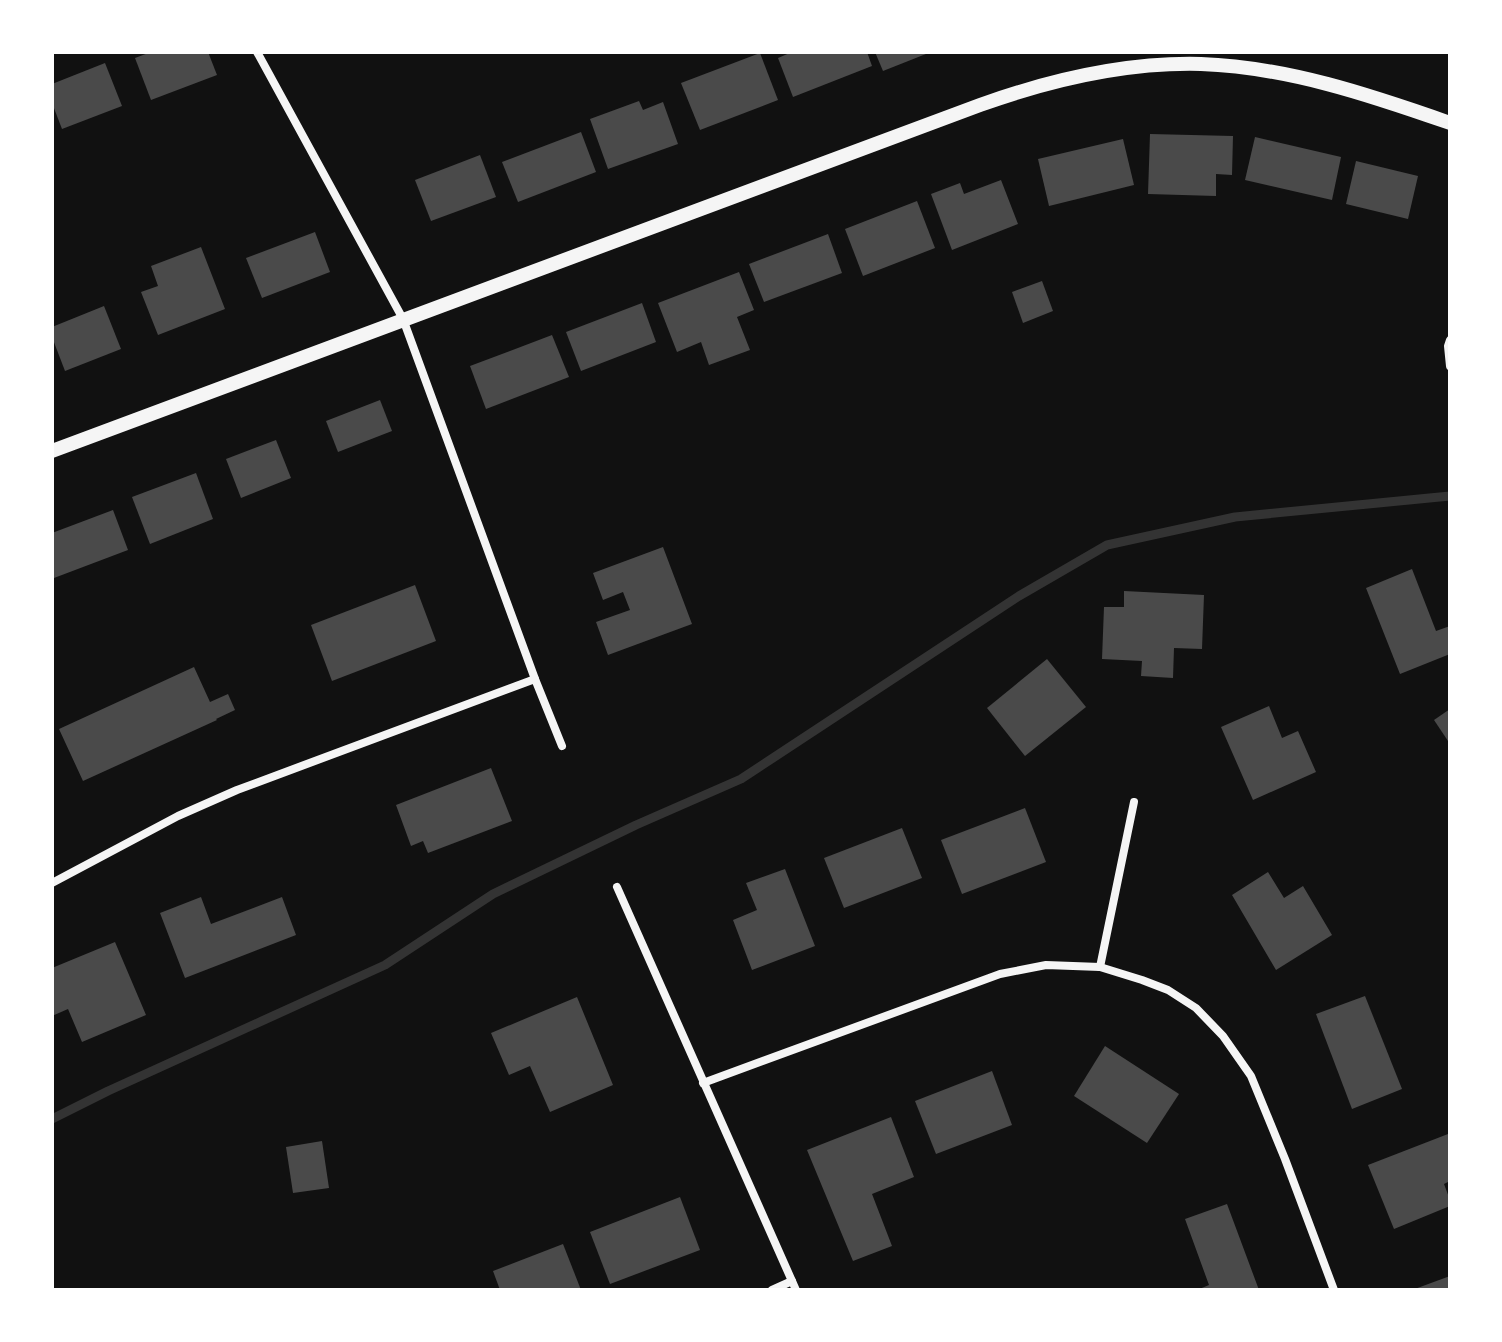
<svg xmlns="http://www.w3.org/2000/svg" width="1502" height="1342" viewBox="0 0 1502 1342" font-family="Ubuntu,sans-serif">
	<rect width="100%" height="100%" fill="#111"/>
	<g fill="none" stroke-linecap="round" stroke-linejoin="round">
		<!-- stream -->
		<path stroke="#333" stroke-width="9" d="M52,1119L108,1091L385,965L493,894L636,825L741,779L1019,596L1107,545L1235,517L1450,496"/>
	</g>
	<!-- building -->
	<g fill="#4a4a4a">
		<path d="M151,52H208L217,75L151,100L135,58Z"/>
		<path d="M792,52H867L872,66L793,97L778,58Z"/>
		<path d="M875,52H931L883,71Z"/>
		<path d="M760,53L778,100L700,130L681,83Z"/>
		<path d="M105,63L122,106L62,129L52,103V84Z"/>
		<path d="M639,101L643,110L663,102L678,144L608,169L590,119Z"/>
		<path d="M581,132L596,172L518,202L502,162Z"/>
		<path d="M1150,134L1233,136L1232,175L1216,174V196L1148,194Z"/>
		<path d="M1255,137L1341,157L1332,200L1245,180Z"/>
		<path d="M1123,139L1134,185L1049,206L1038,159Z"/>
		<path d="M480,155L496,197L431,221L415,180Z"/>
		<path d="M1356,161L1418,176L1408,219L1346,204Z"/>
		<path d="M1001,180L1018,224L952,250L931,194L960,183L964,194Z"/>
		<path d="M917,201L935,248L863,276L845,229Z"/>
		<path d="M315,232L330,272L262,298L246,258Z"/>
		<path d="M828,234L842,273L764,302L749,264Z"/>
		<path d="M201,247L225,309L158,335L141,292L158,286L151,266Z"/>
		<path d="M739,272L754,310L737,317L750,350L709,365L701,342L677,352L658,303Z"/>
		<path d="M1042,281L1053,311L1023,323L1012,292Z"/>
		<path d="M642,303L656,342L581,371L566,332Z"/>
		<path d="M104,306L121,349L65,371L52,337V327Z"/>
		<path d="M552,335L569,377L486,409L470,366Z"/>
		<path d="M380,400L392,431L338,452L326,421Z"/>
		<path d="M276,440L291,478L241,498L226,459Z"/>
		<path d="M196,473L213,519L150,544L132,497Z"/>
		<path d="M113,510L128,550L54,578L52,533Z"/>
		<path d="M663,547L692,624L608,655L596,622L630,610L623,592L603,600L593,573Z"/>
		<path d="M1412,569L1436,631L1450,626V654L1400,674L1366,588Z"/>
		<path d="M415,585L436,641L332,681L311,625Z"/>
		<path d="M1124,591L1204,595L1202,649L1174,648L1173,678L1141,676L1142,661L1102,659L1104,607H1124Z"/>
		<path d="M1047,659L1086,707L1025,756L987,708Z"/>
		<path d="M194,667L210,702L228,694L235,710L216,719L217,720L83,781L59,729Z"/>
		<path d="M1269,706L1282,738L1298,731L1316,772L1253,800L1221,727Z"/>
		<path d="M1450,709V744L1434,720Z"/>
		<path d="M491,768L512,821L428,853L423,841L411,846L396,805Z"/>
		<path d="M1025,808L1046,862L962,894L941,840Z"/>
		<path d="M902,828L922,878L844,908L824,858Z"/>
		<path d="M785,869L815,946L752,970L733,920L757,910L746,883Z"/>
		<path d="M1268,872L1284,898L1303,886L1332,935L1276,970L1232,895Z"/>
		<path d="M201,897L211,924L282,897L296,935L185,978L160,913Z"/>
		<path d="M115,942L146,1015L82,1042L68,1009L52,1016V968Z"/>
		<path d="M1365,996L1402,1089L1352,1109L1316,1014Z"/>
		<path d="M577,997L613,1085L550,1112L530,1066L509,1075L491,1033Z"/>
		<path d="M1105,1046L1179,1094L1147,1143L1074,1096Z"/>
		<path d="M992,1071L1012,1125L936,1154L915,1101Z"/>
		<path d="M891,1117L914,1177L872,1194L892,1246L853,1261L807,1150Z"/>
		<path d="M1448,1134L1450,1138V1181L1444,1184L1450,1200V1206L1394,1229L1368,1165Z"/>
		<path d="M322,1141L329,1188L293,1193L286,1147Z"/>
		<path d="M680,1197L700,1250L610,1284L590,1232Z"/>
		<path d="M1227,1204L1259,1290H1197L1209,1285L1185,1219Z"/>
		<path d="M563,1244L581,1290H500L493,1271Z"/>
		<path d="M1450,1276V1290H1412Z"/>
	</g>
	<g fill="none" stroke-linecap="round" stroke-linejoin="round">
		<!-- minor -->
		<g stroke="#f5f5f5" stroke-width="8">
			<path d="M257,52L403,319L535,679L562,746"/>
			<path d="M1450,340L1448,346L1450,366"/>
			<path d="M52,883L178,816L237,790L535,679"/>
			<path d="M617,887L796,1290"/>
			<path d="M1100,967L1134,802"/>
			<path d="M703,1083L1000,974L1046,965L1100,967L1142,980L1168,990L1196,1008L1223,1036L1251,1076L1285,1159L1334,1290"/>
			<path d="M772,1290L792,1281"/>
		</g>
		<!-- tertiary -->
		<path stroke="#f5f5f5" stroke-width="14" d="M52,451L980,105C1050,80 1126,62 1201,64C1287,67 1370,95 1450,123"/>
	</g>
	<!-- border -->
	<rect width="1502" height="1342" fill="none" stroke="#ffffff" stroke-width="108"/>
</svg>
